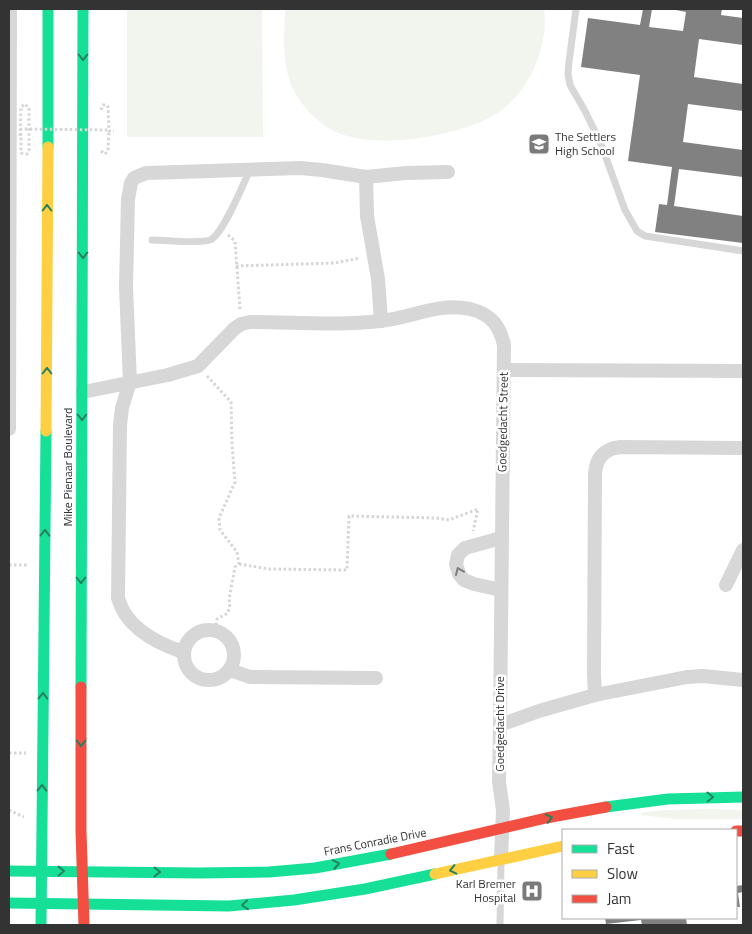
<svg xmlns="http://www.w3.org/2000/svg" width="752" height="934" viewBox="0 0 752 934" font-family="'Titillium Web',sans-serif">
	<rect width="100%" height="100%" fill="#fff"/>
	<!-- green -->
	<g fill="#f1f5ed">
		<path d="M127,9H262L263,137H127Z"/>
		<path d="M286,9H544C549,44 531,88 502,110C466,136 380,150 338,133C320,125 303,108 294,91C282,67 284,39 285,13Z"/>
		<path d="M714,809L743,810V819H675L641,815V813L665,810Z"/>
	</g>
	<!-- building -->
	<g fill="#818181">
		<path d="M643,9H652L649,27L683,31L686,12L671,9H722L721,15L743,18V45L699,39L694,77L743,84V111L688,104L683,142L743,150V177L679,169L674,206L743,216V243L655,232L659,204L667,205L672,167L628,161L640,75L581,67L588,18L640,25Z"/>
		<path d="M743,885V892L738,893L740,907H736V886Z"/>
		<path d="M605,918H686L687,925H642L641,920L606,924Z"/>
	</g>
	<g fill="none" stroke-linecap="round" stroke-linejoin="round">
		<!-- path -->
		<g stroke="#d6d6d6" stroke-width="3" stroke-dasharray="2.5 2.5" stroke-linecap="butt">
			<path d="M101,110L103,105H107L108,107L109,131H114"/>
			<path d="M101,151L105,154L108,151L109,130"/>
			<path d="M228,235L235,241L240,309"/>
			<path d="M236,266L335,263L360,258"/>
			<path d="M207,376L231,402L232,444L235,482L219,518L220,530L237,552L239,564L235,567L229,599L230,604L228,613L217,619L215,631"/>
			<path d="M239,564L269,569L347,570L349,516L436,518L449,520L478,509L473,531"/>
			<path d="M9,565H27"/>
			<path d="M9,753H26"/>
			<path d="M9,810L24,817"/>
		</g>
		<!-- lane -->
		<g stroke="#d7d7d7" stroke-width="7">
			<path d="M576,9L569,62L568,74L570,85L585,111L601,144L625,210L637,231L645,236L743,251"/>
			<path d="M152,240C166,240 198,244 210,240C223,235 243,184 250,170"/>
			<path d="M500,925L501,861"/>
		</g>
		<!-- street -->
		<g stroke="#d7d7d7" stroke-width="14">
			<path d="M366,177L367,216L378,279L381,321"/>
			<path d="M504,370L743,371"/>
			<path d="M83,392L168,375L198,366L234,329L241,324L250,322C293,322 337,326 380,321C411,318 439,302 470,309C491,314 500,326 504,345L500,725L499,782L503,810L501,858"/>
			<path d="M9,429L10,9"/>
			<path d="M726,585L743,550"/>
			<path d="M501,590L474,584L464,580L459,574L456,564L458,555L465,548L501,538"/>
			<circle cx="209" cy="655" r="25"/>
			<path d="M183,652C156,643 126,628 118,598L120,425L122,408L130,382L126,287L128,199L131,183L134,178L146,173L300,168L322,170L366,177L406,173L448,172"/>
			<path d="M230,670L250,677L376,678"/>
			<path d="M595,695L594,674L595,474C596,458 604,449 620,447L743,448"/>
			<path d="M500,725L539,711L595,695L687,677L703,676L743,680"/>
		</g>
		<!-- fast -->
		<g stroke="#16e098" stroke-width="11">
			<path d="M48,147V9"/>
			<path d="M81,687L83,9"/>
			<path d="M606,807L668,799L743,797"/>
			<path d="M9,871L199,873L269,872L315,868L391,854"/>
			<path d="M9,903L229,906L294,900L365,889L435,874"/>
			<path d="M41,925L46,431"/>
		</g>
		<!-- slow -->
		<g stroke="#ffcf43" stroke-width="11">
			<path d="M46,431L48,147"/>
			<path d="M435,874L563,846"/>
		</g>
		<!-- jam -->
		<g stroke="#f24e42" stroke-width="11">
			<path d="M81,687V831L84,925"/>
			<path d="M736,831H743"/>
			<path d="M391,854L546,818L606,807"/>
		</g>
		<!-- path-bridge -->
		<path stroke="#d6d6d6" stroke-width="3" stroke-dasharray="2.5 2.5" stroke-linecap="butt" d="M20,136L21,107L25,104L29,108V150L27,154L21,153V129L109,130"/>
	</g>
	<!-- one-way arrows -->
	<defs><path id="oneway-chevron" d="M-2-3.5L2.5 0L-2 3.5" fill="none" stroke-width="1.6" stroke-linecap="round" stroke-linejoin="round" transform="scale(1.25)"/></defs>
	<g stroke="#268160">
		<use href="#oneway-chevron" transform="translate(83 57) rotate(90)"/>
		<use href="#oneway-chevron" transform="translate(47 208) rotate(-90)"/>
		<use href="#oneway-chevron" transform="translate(83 255) rotate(90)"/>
		<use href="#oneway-chevron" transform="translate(47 371) rotate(-90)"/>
		<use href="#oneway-chevron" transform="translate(82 417) rotate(90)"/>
		<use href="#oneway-chevron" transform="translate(45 533) rotate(-89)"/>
		<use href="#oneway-chevron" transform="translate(81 580) rotate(90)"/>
		<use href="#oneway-chevron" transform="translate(43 696) rotate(-89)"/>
		<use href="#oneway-chevron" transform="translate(81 743) rotate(90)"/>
		<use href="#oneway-chevron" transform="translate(42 788) rotate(-89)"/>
		<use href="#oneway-chevron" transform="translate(710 797) rotate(-1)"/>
		<use href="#oneway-chevron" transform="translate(549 818) rotate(-13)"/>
		<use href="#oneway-chevron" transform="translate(336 864) rotate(-10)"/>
		<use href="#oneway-chevron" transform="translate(453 870) rotate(167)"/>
		<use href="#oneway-chevron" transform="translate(61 871) rotate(-1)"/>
		<use href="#oneway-chevron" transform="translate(157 872) rotate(1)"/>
		<use href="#oneway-chevron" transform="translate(245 905) rotate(175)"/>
	</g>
	<use stroke="#7d7d7d" href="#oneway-chevron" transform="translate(459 571) rotate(-113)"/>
	<!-- icons -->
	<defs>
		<g id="school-square" transform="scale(1.125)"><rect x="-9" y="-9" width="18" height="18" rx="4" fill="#7a7a7a" stroke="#fff"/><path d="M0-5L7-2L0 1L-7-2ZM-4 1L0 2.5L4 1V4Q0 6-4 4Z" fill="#fff"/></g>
		<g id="hospital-square" transform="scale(1.125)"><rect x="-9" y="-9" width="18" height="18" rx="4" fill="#7a7a7a" stroke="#fff"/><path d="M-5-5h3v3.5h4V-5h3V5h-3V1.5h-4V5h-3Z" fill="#fff"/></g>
	</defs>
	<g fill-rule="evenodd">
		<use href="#school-square" x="539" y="144"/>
		<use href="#hospital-square" x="532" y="891"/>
	</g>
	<g text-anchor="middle" stroke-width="5" stroke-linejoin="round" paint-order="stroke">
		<!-- poi labels -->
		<g font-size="12" fill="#333" stroke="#fff" text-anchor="start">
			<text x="555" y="141">The Settlers<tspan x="555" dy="14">High School</tspan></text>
			<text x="516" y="888" text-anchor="end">Karl Bremer<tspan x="516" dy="14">Hospital</tspan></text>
		</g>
		<!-- street labels -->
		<g font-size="12" fill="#333" stroke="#fff">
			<text transform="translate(503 422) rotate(-89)" y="4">Goedgedacht Street</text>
			<text transform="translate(68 467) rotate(-90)" y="4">Mike Pienaar Boulevard</text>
			<text transform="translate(500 724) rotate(-90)" y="4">Goedgedacht Drive</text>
			<text transform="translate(375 842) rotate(-11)" y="4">Frans Conradie Drive</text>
		</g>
	</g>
	<!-- border -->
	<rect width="752" height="934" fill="none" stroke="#333333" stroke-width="20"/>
	<!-- legend -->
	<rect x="562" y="829" width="175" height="90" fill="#ffffff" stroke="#adadad"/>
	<rect x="572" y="845" width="25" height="8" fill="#16e098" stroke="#adadad"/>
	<text x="607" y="854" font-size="15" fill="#333333">Fast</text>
	<rect x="572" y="870" width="25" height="8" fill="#ffcf43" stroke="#adadad"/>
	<text x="607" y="879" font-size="15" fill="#333333">Slow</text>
	<rect x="572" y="895" width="25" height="8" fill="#f24e42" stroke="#adadad"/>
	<text x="607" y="904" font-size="15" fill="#333333">Jam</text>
</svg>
